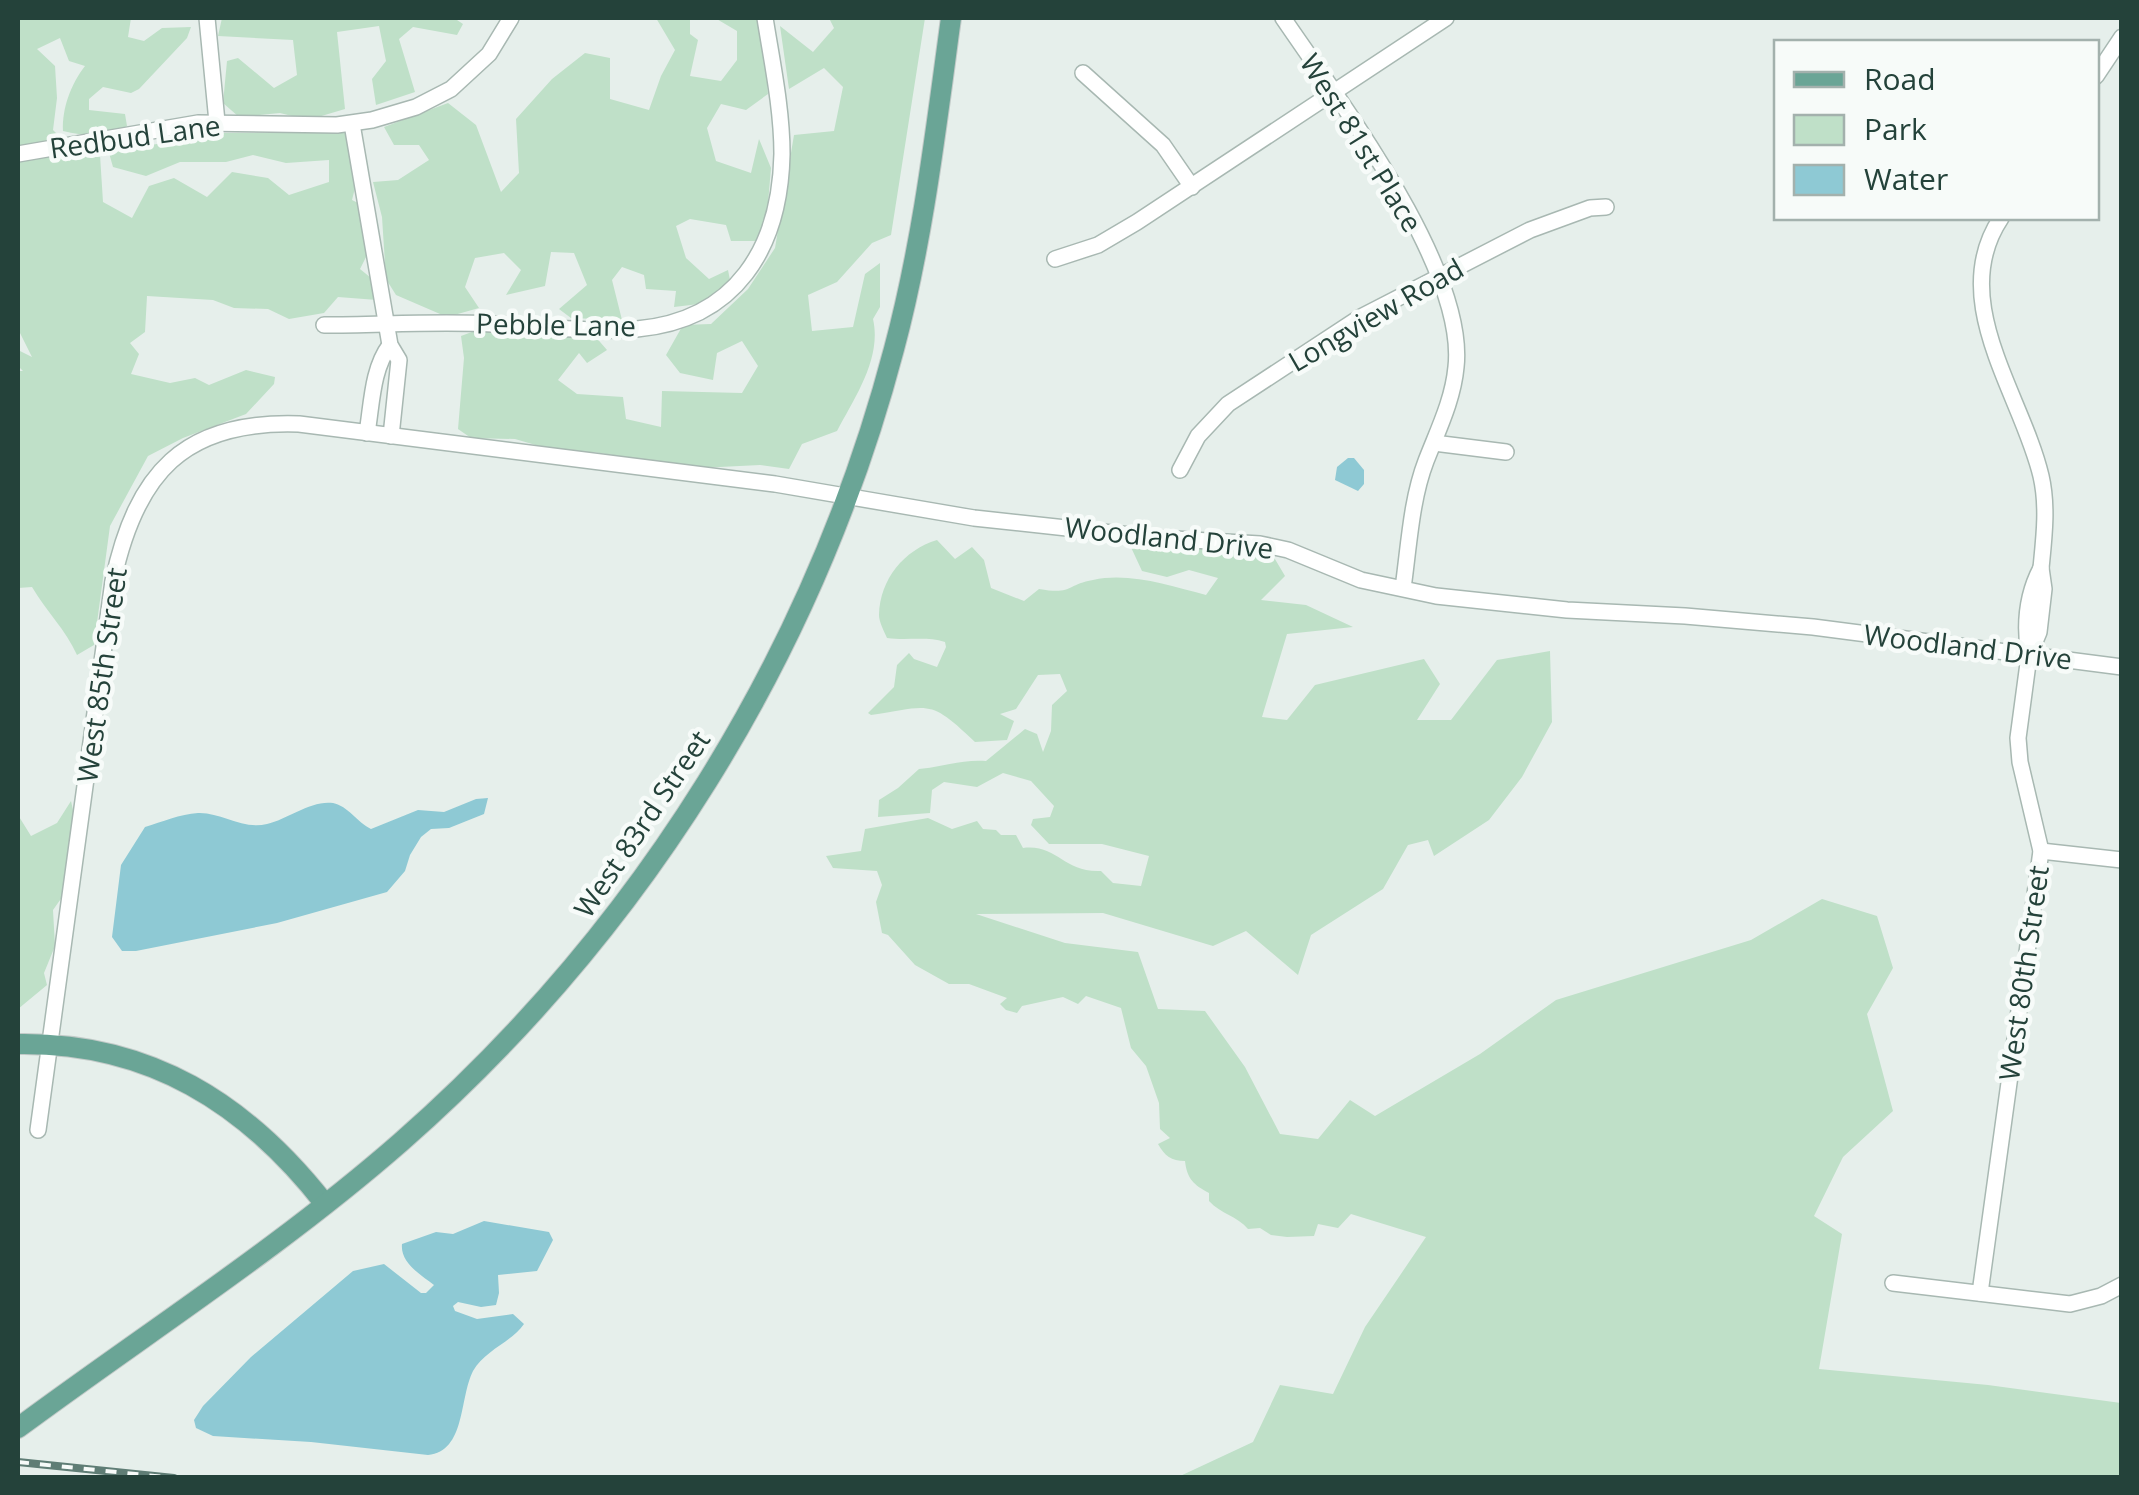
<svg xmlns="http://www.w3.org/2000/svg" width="2139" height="1495" viewBox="0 0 2139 1495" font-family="'Open Sans',sans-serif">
	<rect width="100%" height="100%" fill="#e6efeb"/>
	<!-- green -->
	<g fill="#bfe0c8">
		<path d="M18,18H131L128,37L144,41L162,28L191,27L187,38L139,89L131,93L103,87L89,99V110L125,114L127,126C107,139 85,136 63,131C62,108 71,84 85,66L69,61L60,38L37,49L55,66L57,98L53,130L61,138L54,144L18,149Z"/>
		<path d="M222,18H454L463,24L457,35L413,27L399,39L415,92L376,105L372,79L386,61L379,26L337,32L345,109L308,120L280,113L239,117L223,103L227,61L238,58L274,88L297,75L293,40L218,36Z"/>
		<path d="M656,18H690V34L698,40L690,76L721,81L737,60V31L715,18H759L762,22L768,94L746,110L721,104L707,128L716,161L751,173L759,139L771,168L767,215L759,241H731L726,225L690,219L676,226L686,258L709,279L728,270L731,285L699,304L674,307L676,291L646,289L644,275L622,267L612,280L622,320L571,318L559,309L587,285L574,253L551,252L545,286L506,295L521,270L504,253L475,258L465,287L479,308L447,317L396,295L386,279L382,217L373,182L398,180L429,160L419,145H394L384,127L448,103L476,125L501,192L519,173L516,119L552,79L585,53L610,58V99L649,110L661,76L675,50Z"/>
		<path d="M829,18H925L891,235L872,243L837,282L808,295L812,331L853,327L865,274L880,263V307L873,319C882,358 855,397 837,431L802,444L789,469L760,465L699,468L593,452L563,453L515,439L471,438L458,429L464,358L461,336L485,327L594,335L607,350L587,363L579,353L558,380L577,394L623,397L626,419L661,427L662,391L742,393L758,366L742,341L717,353L713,380L680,373L666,355L683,325L711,324L748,289L775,248L794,135L834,131L843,87L824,68L789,89L780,26L813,52L834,28Z"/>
		<path d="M346,132L356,184L352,200L362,205L367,255L360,269L376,282L377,300L338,297L324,313L289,319L268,309L234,308L213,300L147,296L145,332L130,343L139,354L131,374L170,383L195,378L209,385L246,370L275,377L274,384L246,414L183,438L148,456L110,526L94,645L77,655C66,630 46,611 32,587L18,588V371H23L18,366V350L32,357L18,329V161L72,151L100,155L103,202L132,218L149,186L174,178L207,197L232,172L268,178L289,195L329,182V160L286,163L253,155L226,162H180L146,176L113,167L109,153L215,133Z"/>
		<path d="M937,540L955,559L972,547L984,560L991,588L1024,601L1039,589C1073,595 1065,585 1093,580C1130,572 1170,586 1206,595L1218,578L1189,570L1167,577L1142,571L1129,543L1215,544L1272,554L1285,576L1261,600L1306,605L1353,627L1287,634L1262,717L1287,720L1315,685L1424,659L1440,684L1417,720H1451L1497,660L1550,651L1552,722L1522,777L1489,820L1434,856L1428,840L1408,845L1383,889L1311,935L1298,975L1246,931L1213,946L1103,913L976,914L1065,943L1138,952L1158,1009L1205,1011L1245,1067L1280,1134L1318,1139L1350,1100L1375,1116L1480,1054L1556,1000L1751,940L1822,899L1877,916L1893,968L1867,1014L1893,1111L1843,1157L1814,1216L1842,1234L1819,1369L1988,1385L2121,1403V1477H1178L1253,1442L1280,1385L1333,1394L1365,1327L1426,1237L1351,1214L1338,1228L1318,1224L1314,1236L1287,1237L1271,1235L1260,1228L1248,1229C1237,1216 1221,1214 1209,1201V1193C1194,1185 1187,1179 1185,1161C1171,1161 1165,1156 1158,1144L1170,1138L1160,1129L1159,1103L1146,1066L1131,1048L1121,1008L1086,996L1078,1004L1063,997L1022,1006L1017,1013L1006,1010L1000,1004L1007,998L969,984H949L915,965L888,935L882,933L876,902L882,885L877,871L833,868L826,856L861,851L865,829L928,818L952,829L977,821L983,829L996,830L1001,835H1016L1023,848C1058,844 1063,873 1101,871L1113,883L1141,886L1149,856L1102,844H1049L1031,825L1033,819L1050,817L1054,806L1031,781L1003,773L977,787L944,782L932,790L930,813L878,817L879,800L898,788L919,769C942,767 963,759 986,761L1025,729L1037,734L1043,752L1051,731L1052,705L1067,691L1060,674L1038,675L1016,709L1000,714L1014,721L1007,740L975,742C929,698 931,706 871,715L868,713L894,687L897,665L909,653L914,659L937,667L946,647L945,642C926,636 907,641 887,638C884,631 879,622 879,615C880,579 904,550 937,540Z"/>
		<path d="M71,801L75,819L65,893L53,910L55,946L44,973L47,985L18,1009V815L31,836L57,823Z"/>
	</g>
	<!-- water -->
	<g fill="#8ec9d4">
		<path d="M1348,458H1354L1364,470V484L1358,491L1335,480L1337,467Z"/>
		<path d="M488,798L484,814L449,828L431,829L421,837L410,855L405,871L387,892L277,923L136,951H122L112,937L121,865L145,827C162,822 180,814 198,813C221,812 242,830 267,824C288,819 311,800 333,803C348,806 357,822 371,829L418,810L444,812L476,799Z"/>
		<path d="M484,1221L549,1232L553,1240L537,1271L498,1275L499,1293L496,1305L481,1307L458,1302L453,1306L455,1311L477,1319L513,1314L524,1324C512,1342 485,1350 473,1371C459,1399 466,1451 428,1455L311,1442L213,1436L196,1428L194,1420L203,1406L251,1357L353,1271L384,1264L421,1293H426L434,1285C421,1275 400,1263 402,1244L436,1232L453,1234Z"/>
	</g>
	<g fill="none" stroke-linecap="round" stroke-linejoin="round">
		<!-- minor casing -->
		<g stroke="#a8b8b2" stroke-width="18">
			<g id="minor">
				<path d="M207,18L217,122"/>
				<path d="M1283,18C1338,99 1467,269 1456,367C1453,400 1438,430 1426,461C1411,500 1409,546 1403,588"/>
				<path d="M1083,73L1163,145L1192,187"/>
				<path d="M2096,76L2122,37"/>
				<path d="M352,124L390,345L399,360L391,436"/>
				<path d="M18,154L198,123L337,125L372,120L416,107L451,89L489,54L511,18"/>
				<path d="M2001,218C1946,300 2022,395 2041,476C2048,506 2044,538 2041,568"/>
				<path d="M1055,259L1098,245L1137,222L1446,18"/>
				<path d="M324,325C380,325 436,321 492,324C540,326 590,333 637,329C736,320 780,248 782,154C782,109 772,62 765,18"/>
				<path d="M367,433C372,403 372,369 390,345"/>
				<path d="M1434,443L1506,452"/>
				<path d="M1180,470L1198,436L1228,404L1359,318L1530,230L1590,208L1606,207"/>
				<path d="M2041,851L2122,860"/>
				<path d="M38,1130L113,581C136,474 183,420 299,424L775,484L974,518L1158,538L1260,544L1288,550L1361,580L1436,596L1567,610L1685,616L1813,627L2122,667"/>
				<path d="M1893,1283L2070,1304L2101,1296L2122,1285"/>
				<path d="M1980,1293L2041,851L2020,762L2018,738L2029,656L2039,632L2044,589L2041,568C2026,596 2024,625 2029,656"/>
			</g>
		</g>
		<!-- major casing -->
		<g stroke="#c2cac8" stroke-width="22">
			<g id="major">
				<path d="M18,1044C149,1042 246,1103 325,1204"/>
				<path d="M18,1428C145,1334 281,1247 401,1142C640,932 813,657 894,349C923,241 936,128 951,18"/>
			</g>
		</g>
		<!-- minor -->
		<use href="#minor" stroke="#fff" stroke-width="15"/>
		<!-- major -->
		<use href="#major" stroke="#6aa596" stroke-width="20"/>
		<!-- rail casing -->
		<g stroke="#5f7d75" stroke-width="8">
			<path id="rail" d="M18,1462L174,1478"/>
		</g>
		<!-- rail -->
		<use href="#rail" stroke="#f7fbf9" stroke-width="4" stroke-dasharray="11" stroke-linecap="butt"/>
	</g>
	<g text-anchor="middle" stroke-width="9" stroke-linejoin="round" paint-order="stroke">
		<!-- street labels -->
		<g font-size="28" fill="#24423a" stroke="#f7fbf9">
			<text transform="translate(135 137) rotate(-8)" y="10">Redbud Lane</text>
			<text transform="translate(1361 143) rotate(58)" y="10">West 81st Place</text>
			<text transform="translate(1376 315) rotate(-30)" y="10">Longview Road</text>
			<text transform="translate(556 325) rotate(1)" y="10">Pebble Lane</text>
			<text transform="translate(1169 538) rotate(6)" y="10">Woodland Drive</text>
			<text transform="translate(1968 647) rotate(7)" y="10">Woodland Drive</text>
			<text transform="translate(102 675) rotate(-82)" y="10">West 85th Street</text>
			<text transform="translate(642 824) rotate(-56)" y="10">West 83rd Street</text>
			<text transform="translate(2024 973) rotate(-82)" y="10">West 80th Street</text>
		</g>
	</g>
	<!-- border -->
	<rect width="2139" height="1495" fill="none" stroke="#24423a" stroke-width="40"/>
	<!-- legend -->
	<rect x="1774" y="40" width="325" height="180" fill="#f7fbf9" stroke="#a3b1ad" stroke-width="2.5"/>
	<rect x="1794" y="72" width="50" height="15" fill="#6aa596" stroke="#a3b1ad" stroke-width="2.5"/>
	<text x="1864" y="90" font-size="30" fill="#24423a">Road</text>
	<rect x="1794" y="115" width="50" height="30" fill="#bfe0c8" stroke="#a3b1ad" stroke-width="2.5"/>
	<text x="1864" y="140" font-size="30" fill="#24423a">Park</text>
	<rect x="1794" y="165" width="50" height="30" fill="#8ec9d4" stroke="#a3b1ad" stroke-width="2.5"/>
	<text x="1864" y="190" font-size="30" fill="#24423a">Water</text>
</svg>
